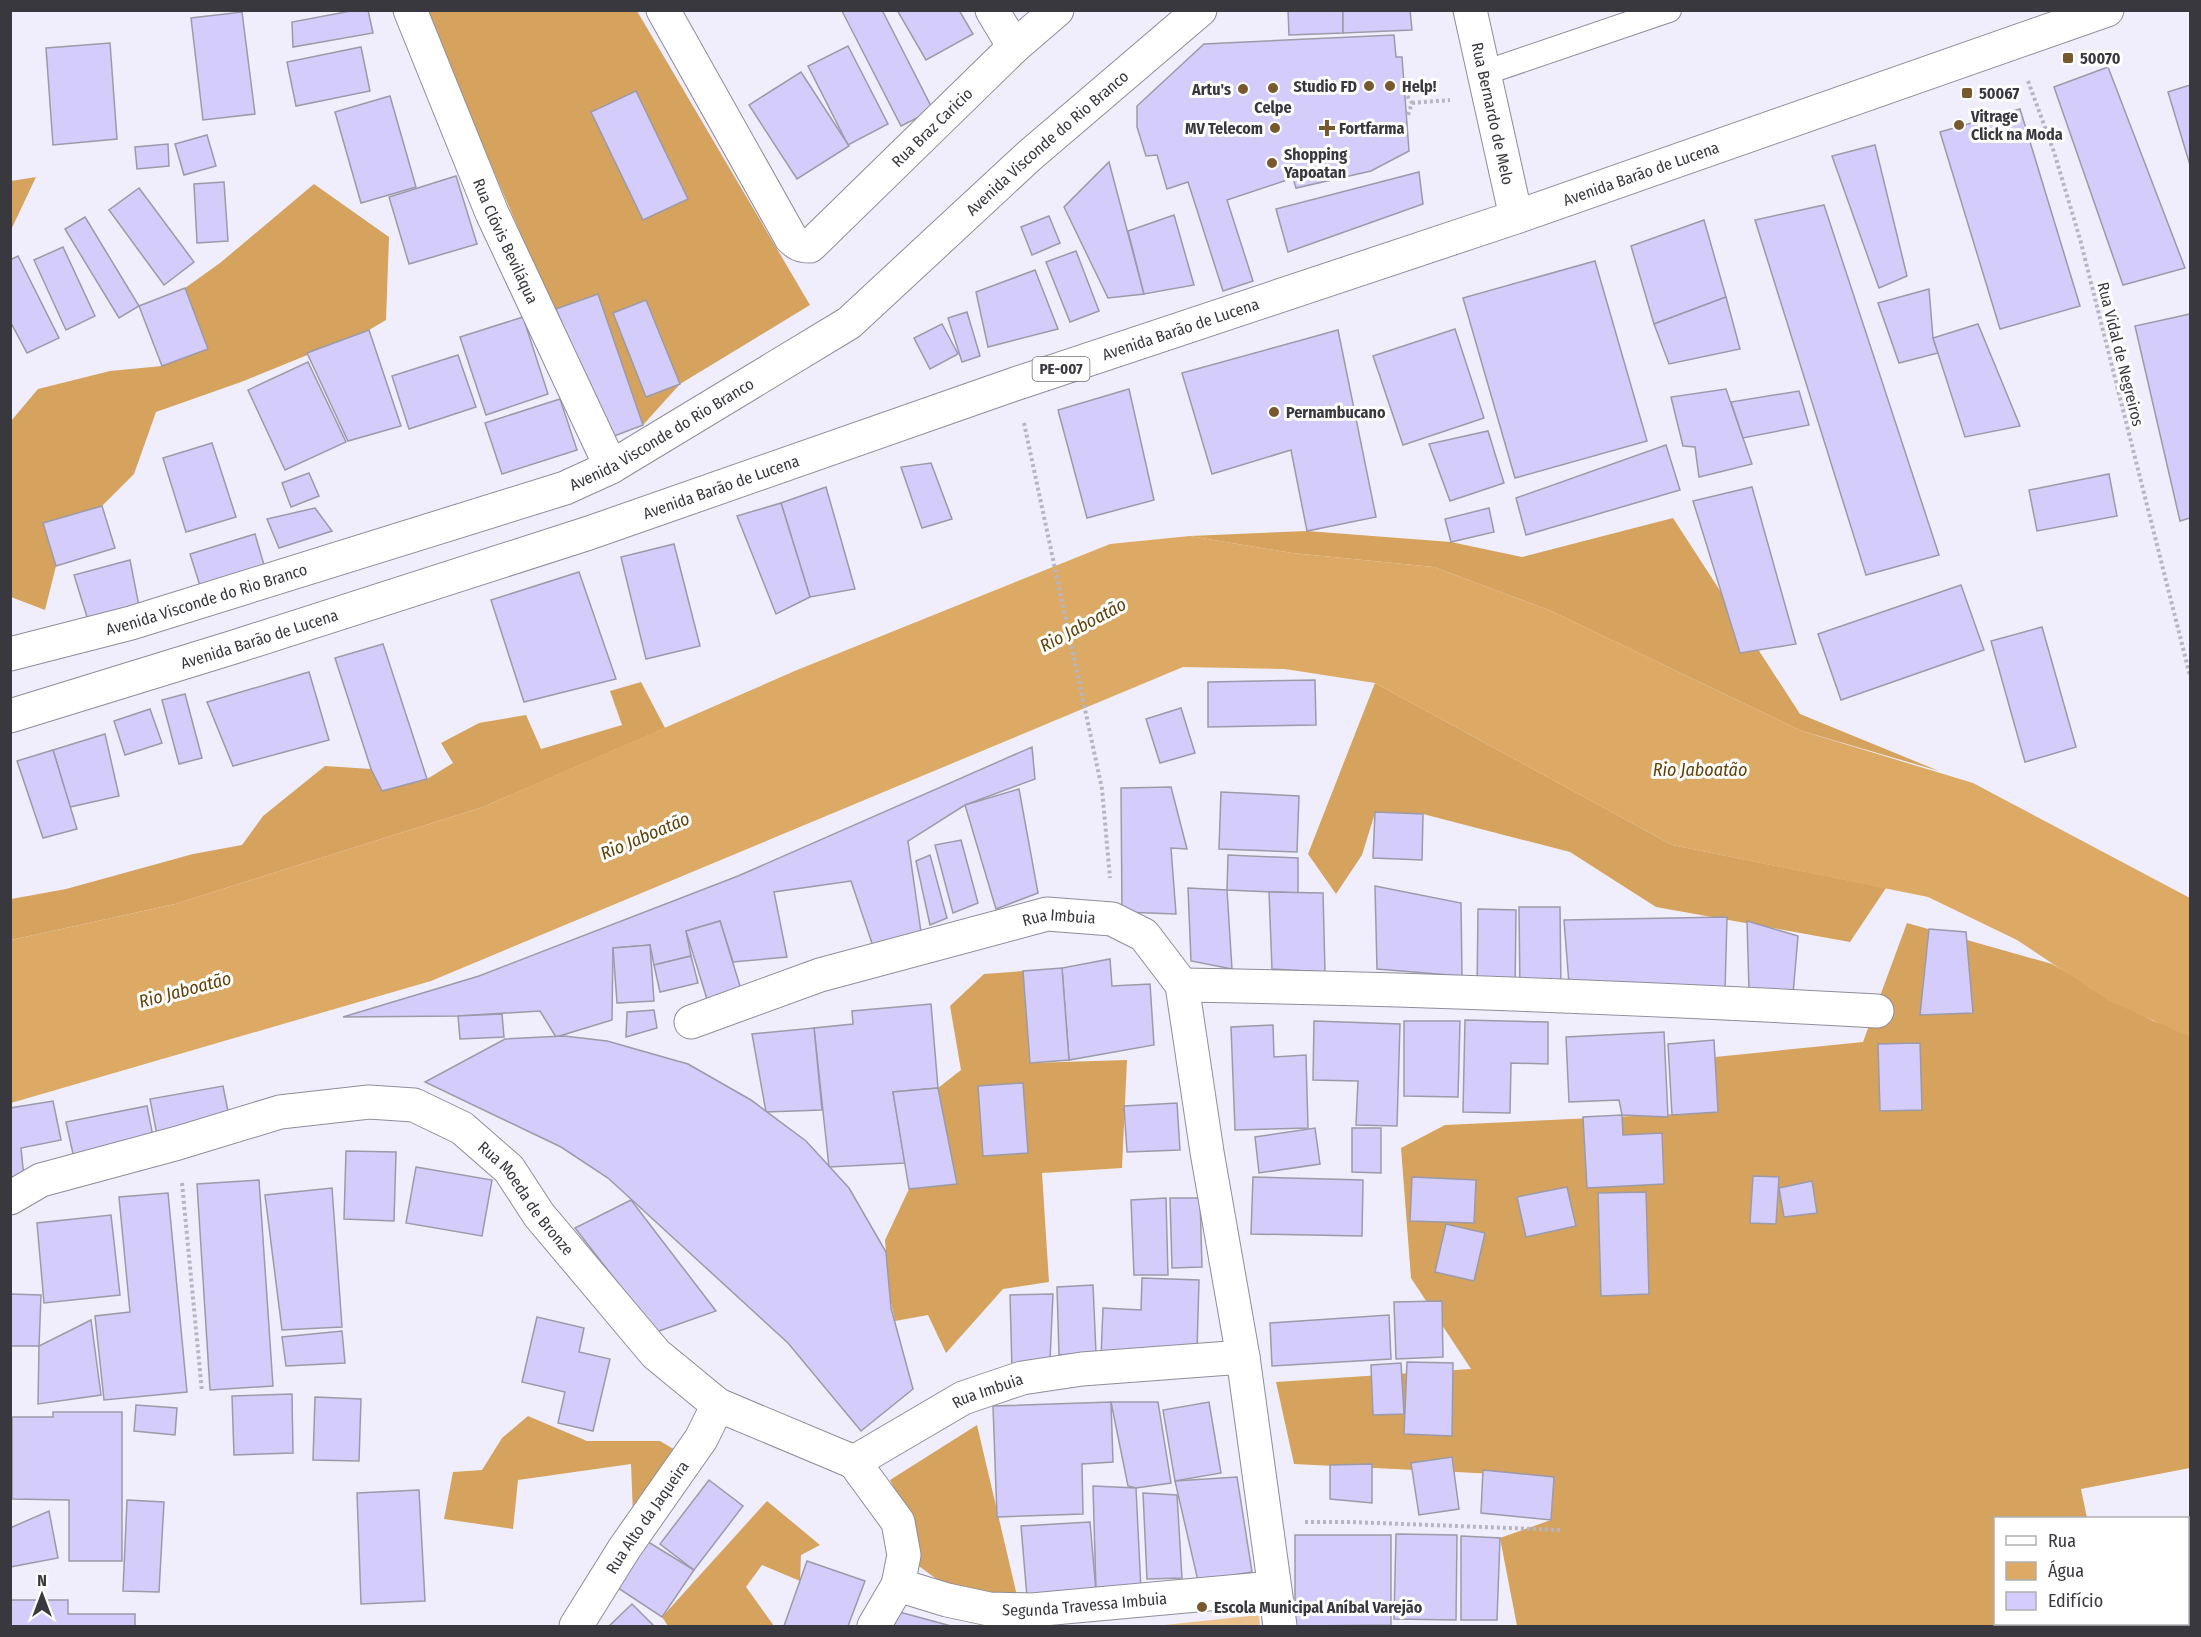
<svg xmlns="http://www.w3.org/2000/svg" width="2201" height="1637" viewBox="0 0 2201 1637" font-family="'Fira Sans Condensed',sans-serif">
	<rect width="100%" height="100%" fill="#f0eefd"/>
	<!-- green -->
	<path fill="#ecc38d" d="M1259,1615L1260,1626H1155Z"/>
	<!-- forest -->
	<g fill="#d5a35d">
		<path d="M427,11H637L810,305L680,384L643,425L609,438L462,98Z"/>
		<path d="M36,177L11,230V181Z"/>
		<path d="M314,184L389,237L386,320L369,330L241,382L156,412L134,474L102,506L43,523L56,566L45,610L11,597V421L38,389L110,371L162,366L208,349L185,288L220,263Z"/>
		<path d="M1673,518L1800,714L1939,771L1802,731L1549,610L1434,567L1292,553L1190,536L1307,531L1451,542L1522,557Z"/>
		<path d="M641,682L665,728L483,807L175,904L11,940V899L66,889L193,854L242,845L263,816L325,766L371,769L382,791L427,779L453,763L441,743L479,723L526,715L541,749L622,725L610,691Z"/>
		<path d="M1375,683L1672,845L1886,888L1850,942L1656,907L1570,852L1423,814L1375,813L1362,855L1336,894L1308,854Z"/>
		<path d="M1907,923L2052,964L2153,1021L2190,1033V1468L2081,1489L2087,1518H1996V1624H2112V1626H1517L1500,1538L1551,1520L1554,1477L1294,1464L1276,1382L1471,1369L1411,1278L1401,1148L1445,1125L1718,1112L1715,1057L1863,1042Z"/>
		<path d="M1023,971L1030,1063L1127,1060L1122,1168L1042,1173L1049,1282L1003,1289L946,1353L928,1315L895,1321L890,1298L885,1240L909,1189L957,1183L938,1088L961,1070L950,1006L984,974Z"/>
		<path d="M528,1416L587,1441H660L677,1451L633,1515L631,1464L518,1480L513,1529L444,1519L453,1472L482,1470L502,1438Z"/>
		<path d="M977,1425L1018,1600L950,1589L912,1561L908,1515L890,1480Z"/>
		<path d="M767,1501L820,1545L801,1555L800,1581L762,1565L746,1587L774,1626H668L662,1617Z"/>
	</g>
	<!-- water -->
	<path fill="#dcaa64" d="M1190,536L1292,553L1434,567L1549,610L1802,731L1973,783L2190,898V1037L2109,1001L2017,940L1928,897L1672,845L1375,683L1285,669L1183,667L431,981L11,1103V940L175,904L483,807L797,670L1110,544Z"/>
	<!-- building -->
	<g fill="#d4cdfb" stroke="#9c9aa8" stroke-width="1.5">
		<path d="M356,10H368L373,33L293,47L292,22Z"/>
		<path d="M843,10H882L933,110L901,126L842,11Z"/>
		<path d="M897,10H959L973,34L926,60Z"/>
		<path d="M1288,10H1343V33L1289,35Z"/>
		<path d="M1343,10H1410L1412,30L1343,33Z"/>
		<path d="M242,12L255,114L203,120L191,18Z"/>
		<path d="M1394,35L1396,57H1402L1409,151L1371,171L1296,188L1293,178L1227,200L1253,281L1223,291L1188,182L1167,189L1157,155L1146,156L1137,127V106L1204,44Z"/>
		<path d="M110,43L117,139L53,145L46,48Z"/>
		<path d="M848,46L888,124L848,145L808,66Z"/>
		<path d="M361,47L370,91L296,106L287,62Z"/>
		<path d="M2108,67L2185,268L2123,285L2054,87Z"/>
		<path d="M801,72L849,146L797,179L749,105Z"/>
		<path d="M2190,85V165L2168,92Z"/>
		<path d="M636,91L688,199L643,220L591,112Z"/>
		<path d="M390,96L416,187L361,203L335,112Z"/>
		<path d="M2020,109L2080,306L2000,329L1940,132Z"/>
		<path d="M207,135L216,166L184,175L175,144Z"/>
		<path d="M168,144L169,166L137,169L135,147Z"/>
		<path d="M1875,145L1907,276L1879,288L1832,156Z"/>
		<path d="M1109,162L1144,294L1108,298L1064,207Z"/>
		<path d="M1419,172L1423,204L1288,252L1276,209Z"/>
		<path d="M456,176L477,244L409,264L389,197Z"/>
		<path d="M224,182L228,241L197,243L194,184Z"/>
		<path d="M139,188L194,262L164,285L109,210Z"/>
		<path d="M1824,205L1939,555L1866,575L1755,220Z"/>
		<path d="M1174,215L1194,285L1144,294L1128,231Z"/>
		<path d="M1049,216L1060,243L1032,255L1021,227Z"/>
		<path d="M85,217L139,306L119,318L65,229Z"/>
		<path d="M1704,220L1726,297L1654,324L1631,246Z"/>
		<path d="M63,247L95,316L66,330L34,260Z"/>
		<path d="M1076,251L1099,311L1070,322L1046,262Z"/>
		<path d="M18,256L59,338L27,353L10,321V260Z"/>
		<path d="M1595,261L1647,441L1515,478L1463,298Z"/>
		<path d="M1035,270L1058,329L988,347L976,292Z"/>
		<path d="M185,288L208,349L162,366L139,306Z"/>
		<path d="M1929,289L1933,338L1938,353L1899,363L1878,303Z"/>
		<path d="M598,294L643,425L609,438L556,309Z"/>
		<path d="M1726,297L1740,349L1669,364L1654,324Z"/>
		<path d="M646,300L680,384L646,397L613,313Z"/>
		<path d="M967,312L980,356L962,362L948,318Z"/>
		<path d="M2190,314V518L2180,521L2135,326Z"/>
		<path d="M523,317L548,394L486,415L460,337Z"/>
		<path d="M942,324L958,354L930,369L914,338Z"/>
		<path d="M1978,324L2020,426L1965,437L1933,338Z"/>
		<path d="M1455,329L1484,418L1403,445L1373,356Z"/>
		<path d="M369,330L401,426L348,441L307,353Z"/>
		<path d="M1338,330L1376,517L1307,531L1291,450L1212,474L1182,373Z"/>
		<path d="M458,355L476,407L409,429L392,376Z"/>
		<path d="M308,362L346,442L285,470L248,390Z"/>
		<path d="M1129,389L1154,500L1087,518L1058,410Z"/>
		<path d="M1726,389L1752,464L1699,477L1695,447L1683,446L1671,397Z"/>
		<path d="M1799,391L1809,425L1743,438L1731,402Z"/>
		<path d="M560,399L577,450L502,474L485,423Z"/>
		<path d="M1488,431L1504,483L1450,501L1429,444Z"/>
		<path d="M212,443L236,517L186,532L163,458Z"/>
		<path d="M1666,445L1680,490L1526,535L1516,498Z"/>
		<path d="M931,463L952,519L922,528L901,467Z"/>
		<path d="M309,473L319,496L291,507L282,483Z"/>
		<path d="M2109,474L2117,516L2037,531L2029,490Z"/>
		<path d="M826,487L855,589L810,597L781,503Z"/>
		<path d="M1752,487L1796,644L1740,653L1693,501Z"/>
		<path d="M781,503L810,597L776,614L737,516Z"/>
		<path d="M102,506L115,548L56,566L43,523Z"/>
		<path d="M315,508L332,531L279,548L267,519Z"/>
		<path d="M1489,508L1494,532L1451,542L1445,519Z"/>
		<path d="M255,534L264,565L201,589L190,554Z"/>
		<path d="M674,544L700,646L646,659L621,557Z"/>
		<path d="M130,560L139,606L88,620L74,575Z"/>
		<path d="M579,572L616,679L524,702L491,600Z"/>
		<path d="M1961,585L1984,650L1841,700L1818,634Z"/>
		<path d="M2042,627L2076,747L2025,762L1991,641Z"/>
		<path d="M383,644L427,779L382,791L371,769L335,658Z"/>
		<path d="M309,672L329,740L233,766L207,702Z"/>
		<path d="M1315,680L1316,725L1208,727V682Z"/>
		<path d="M185,694L202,758L179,764L162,700Z"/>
		<path d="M1181,708L1195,753L1160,763L1146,719Z"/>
		<path d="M150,709L162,743L125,755L114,721Z"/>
		<path d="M105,734L119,796L70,807L53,750Z"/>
		<path d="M1032,747L1035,779L965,805L908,841L922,939L875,952L851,881L774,892L787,957L733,962L720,921L686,931L691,956L654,965L650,945L613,948L612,1020L556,1037L540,1011L458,1016L343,1017L479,976L738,876Z"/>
		<path d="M53,750L77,829L43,838L17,761Z"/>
		<path d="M1171,787L1187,849L1171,848L1176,914L1122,912L1121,788Z"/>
		<path d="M1019,789L1038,893L996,909L965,805Z"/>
		<path d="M1221,792L1299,796L1297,852L1219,849Z"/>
		<path d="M1375,812L1423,814L1422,860L1373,858Z"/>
		<path d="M961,840L978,903L953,913L935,845Z"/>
		<path d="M930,855L947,918L930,925L916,861Z"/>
		<path d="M1228,855L1298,858V893L1227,890Z"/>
		<path d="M1375,886L1461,903L1462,976L1377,969Z"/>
		<path d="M1188,888L1227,890L1232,969L1191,961Z"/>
		<path d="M1269,892L1323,893L1325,972L1272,969Z"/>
		<path d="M1519,907H1560L1561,993H1520Z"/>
		<path d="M1478,909L1516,910L1515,992H1477Z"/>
		<path d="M1727,917L1725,991L1569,984L1564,920Z"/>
		<path d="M720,921L744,999L710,1009L686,931Z"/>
		<path d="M1747,921L1798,936L1793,994L1749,990Z"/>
		<path d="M1929,929L1966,932L1973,1013L1920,1015Z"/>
		<path d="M650,945L654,1001L617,1003L613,948Z"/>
		<path d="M691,956L698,983L660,992L654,965Z"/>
		<path d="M1110,959L1112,986L1150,984L1154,1045L1069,1060L1062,968Z"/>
		<path d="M1062,968L1069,1060L1030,1063L1023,971Z"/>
		<path d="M931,1004L938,1088L893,1092L905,1163L829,1167L814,1028L853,1024L852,1011Z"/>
		<path d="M654,1010L657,1028L626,1037L627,1012Z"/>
		<path d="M502,1014L504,1037L460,1039L458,1016Z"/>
		<path d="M1465,1020L1548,1022V1064L1511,1063L1510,1113L1463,1112Z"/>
		<path d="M1314,1021L1400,1024L1397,1126L1356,1125L1358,1081L1313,1080Z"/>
		<path d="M1404,1021H1460L1458,1097L1404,1096Z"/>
		<path d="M1273,1025L1274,1057L1306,1055L1308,1128L1235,1130L1231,1027Z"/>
		<path d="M814,1028L822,1110L766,1112L752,1034Z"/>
		<path d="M1664,1032L1668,1117L1622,1115L1619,1100L1569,1102L1566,1037Z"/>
		<path d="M564,1036L607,1041L688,1064L751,1100L806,1141L849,1188L886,1252L891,1308L913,1389L861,1431L788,1343L608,1178L561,1147L425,1082L505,1039Z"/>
		<path d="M1714,1040L1718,1112L1672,1115L1668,1044Z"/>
		<path d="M1920,1043L1922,1110L1880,1111L1878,1044Z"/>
		<path d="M1023,1083L1028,1153L983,1156L978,1086Z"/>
		<path d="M223,1086L230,1122L157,1135L150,1099Z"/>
		<path d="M938,1088L957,1184L909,1189L893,1092Z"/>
		<path d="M53,1101L61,1140L21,1148L24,1178L10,1181V1108Z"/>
		<path d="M1177,1103L1180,1150L1127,1152L1124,1106Z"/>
		<path d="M147,1106L155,1147L75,1163L66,1122Z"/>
		<path d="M1622,1115L1623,1135L1662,1133L1664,1184L1587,1188L1583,1117Z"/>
		<path d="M1315,1128L1320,1164L1259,1173L1255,1137Z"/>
		<path d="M1352,1128H1381V1173L1352,1172Z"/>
		<path d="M346,1151L396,1152L394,1221L344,1219Z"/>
		<path d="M416,1167L492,1180L482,1236L406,1223Z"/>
		<path d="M1753,1176L1779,1177L1776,1224L1750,1223Z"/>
		<path d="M1253,1177L1363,1180L1362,1236L1251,1234Z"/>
		<path d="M1412,1177L1476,1180L1474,1223L1410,1221Z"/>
		<path d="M259,1180L273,1386L210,1390L197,1184Z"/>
		<path d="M1812,1181L1817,1213L1784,1217L1779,1188Z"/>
		<path d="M1567,1187L1576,1226L1526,1237L1517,1197Z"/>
		<path d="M332,1188L342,1327L282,1330L265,1195Z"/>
		<path d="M1646,1192L1649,1294L1601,1296L1598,1193Z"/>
		<path d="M168,1193L187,1392L104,1400L95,1316L130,1312L119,1197Z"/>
		<path d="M1166,1198L1168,1275H1134L1131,1200Z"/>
		<path d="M1170,1198H1200L1202,1267L1172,1268Z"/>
		<path d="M631,1200L716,1311L656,1332L575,1228Z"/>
		<path d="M111,1215L120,1295L44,1303L37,1223Z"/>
		<path d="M1446,1224L1485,1233L1474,1281L1435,1272Z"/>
		<path d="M1142,1278L1199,1280L1197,1351L1101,1358L1103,1308L1141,1310Z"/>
		<path d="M1093,1285L1096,1353L1059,1355L1057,1287Z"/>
		<path d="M10,1294L41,1295L39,1346H10Z"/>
		<path d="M1053,1294L1050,1360L1012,1369L1010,1295Z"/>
		<path d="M1442,1301L1443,1357L1396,1359L1394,1302Z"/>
		<path d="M1389,1315L1391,1359L1272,1366L1270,1323Z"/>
		<path d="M537,1317L584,1328L579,1352L610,1359L593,1431L558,1423L565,1392L522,1382Z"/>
		<path d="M91,1320L101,1395L38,1404L39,1346Z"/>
		<path d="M342,1331L345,1363L286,1366L282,1337Z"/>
		<path d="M1407,1362L1453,1363L1452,1436L1404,1434Z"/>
		<path d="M1401,1363L1404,1414L1373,1415L1371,1365Z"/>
		<path d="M292,1394L293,1453L234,1455L232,1396Z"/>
		<path d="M315,1397L361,1399L359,1461L313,1460Z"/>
		<path d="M1111,1402L1113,1462L1082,1464L1083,1514L997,1517L993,1406Z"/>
		<path d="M1111,1402H1158L1171,1483L1136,1488L1128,1486Z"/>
		<path d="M1209,1402L1221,1473L1175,1481L1163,1410Z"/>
		<path d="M136,1405L177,1408L175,1435L134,1431Z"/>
		<path d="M53,1412H122V1561H69V1500L12,1499V1417H53Z"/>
		<path d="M1452,1457L1459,1509L1419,1515L1411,1463Z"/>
		<path d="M1372,1464V1503L1330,1499V1465Z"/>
		<path d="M1483,1470L1554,1477L1551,1520L1481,1513Z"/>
		<path d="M1237,1477L1252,1572L1198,1581L1175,1481Z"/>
		<path d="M709,1480L743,1506L694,1570L660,1544Z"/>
		<path d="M1093,1486L1136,1488L1141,1591H1096Z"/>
		<path d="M419,1490L425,1601L361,1604L357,1493Z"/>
		<path d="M1143,1493L1177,1495L1182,1578L1147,1579Z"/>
		<path d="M127,1500L164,1502L159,1592L123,1591Z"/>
		<path d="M49,1511L58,1558L10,1567V1528Z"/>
		<path d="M1090,1522L1096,1591L1027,1597L1021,1526Z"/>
		<path d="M1396,1534L1457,1535L1456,1620L1394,1619Z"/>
		<path d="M1295,1535H1391V1625L1295,1626Z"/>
		<path d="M1461,1536L1500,1538L1497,1620H1461Z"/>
		<path d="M645,1540L694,1570L662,1617L615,1586Z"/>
		<path d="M807,1561L865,1581L848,1626H784Z"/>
		<path d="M10,1600H68V1614H135V1626H10Z"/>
		<path d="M632,1604L654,1626H609Z"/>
		<path d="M892,1610L951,1626H888Z"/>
	</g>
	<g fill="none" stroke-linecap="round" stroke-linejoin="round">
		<!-- lane casing -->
		<g stroke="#8e8d9a" stroke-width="26">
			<path id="lane" d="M1484,73L1669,10"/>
		</g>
		<!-- street casing -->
		<g stroke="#8e8d9a" stroke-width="35">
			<g id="street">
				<path id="s1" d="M410,10L492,213L611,467"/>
				<path id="s2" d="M663,10L791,238C797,244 801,246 810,246L1014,47L1057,10"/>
				<path d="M992,10L1014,47"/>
				<path id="s3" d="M1470,10L1516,217"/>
				<path d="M1182,985C1414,989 1646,998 1877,1011"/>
				<path id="s4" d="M691,1022L820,975L1047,914L1112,919L1144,935L1182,985L1207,1152L1243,1357L1280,1626"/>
				<path id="s5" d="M10,1198L41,1180L178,1143L280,1112L369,1102L414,1105L462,1128L509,1169L539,1215L656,1354L718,1405L854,1462L898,1522L904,1555L898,1585L874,1626"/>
				<path id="s6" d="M854,1462L963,1398L1022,1378L1082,1369L1243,1357"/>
				<path id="s7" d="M898,1585L947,1600L989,1609L1032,1610L1274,1588"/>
				<path id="s8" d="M576,1626L624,1549L701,1439L718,1405"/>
			</g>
		</g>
		<!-- primary casing -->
		<g stroke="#8e8d9a" stroke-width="35">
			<g id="primary">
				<path id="s9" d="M10,654L131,623L565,488L611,467L849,323L1029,156L1200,10"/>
				<path id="s10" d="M10,716L234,647L589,533L1012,385L1516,217L2107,10"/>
			</g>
		</g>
		<!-- path -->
		<g stroke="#b6b5c1" stroke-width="4" stroke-dasharray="3 3" stroke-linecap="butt">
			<path d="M2028,81L2054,152L2080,239L2190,676"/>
			<path d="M1404,91L1412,103L1407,118"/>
			<path d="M1412,103L1450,100"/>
			<path d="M1024,423L1102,789L1110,878"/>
			<path d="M182,1183L202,1392"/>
			<path d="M1305,1522H1351L1561,1530"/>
		</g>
		<!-- lane -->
		<use href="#lane" stroke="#fff" stroke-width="24"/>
		<!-- street -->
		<use href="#street" stroke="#fff" stroke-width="33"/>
		<!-- primary -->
		<use href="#primary" stroke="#fff" stroke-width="33"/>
	</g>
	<!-- markers -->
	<g fill="#78592e" stroke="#fff" stroke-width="2">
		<rect x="2062" y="52" width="12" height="12" rx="3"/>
		<circle cx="1369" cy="86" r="6"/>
		<circle cx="1390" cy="86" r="6"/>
		<circle cx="1273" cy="88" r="6"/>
		<circle cx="1243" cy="89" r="6"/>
		<rect x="1961" y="87" width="12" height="12" rx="3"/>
		<circle cx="1959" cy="125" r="6"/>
		<circle cx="1275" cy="128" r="6"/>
		<path d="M1324 119h6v6h6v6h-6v6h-6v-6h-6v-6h6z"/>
		<circle cx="1272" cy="163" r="6"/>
		<circle cx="1274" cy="412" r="6"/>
		<circle cx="1202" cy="1607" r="6"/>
	</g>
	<g text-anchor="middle" stroke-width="6" stroke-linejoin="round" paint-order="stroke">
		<!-- shield labels -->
		<rect fill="#fff" stroke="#747478" stroke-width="1.5" x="1032.5" y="357" width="57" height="24" rx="4.5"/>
		<g font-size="15" font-weight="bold" fill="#39383e">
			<text x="1061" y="374">PE-007</text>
		</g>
		<!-- poi labels -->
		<g font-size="16" font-weight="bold" fill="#39383e" stroke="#fff" text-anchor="start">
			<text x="2080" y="64">50070</text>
			<text x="1357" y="92" text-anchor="end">Studio FD</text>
			<text x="1402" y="92">Help!</text>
			<text x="1231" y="95" text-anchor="end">Artu's</text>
			<text x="1979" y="99">50067</text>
			<text x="1273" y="113" text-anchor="middle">Celpe</text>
			<text x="1971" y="122">Vitrage<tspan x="1971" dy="18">Click na Moda</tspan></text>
			<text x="1263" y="134" text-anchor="end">MV Telecom</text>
			<text x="1339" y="134">Fortfarma</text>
			<text x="1284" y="160">Shopping<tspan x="1284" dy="18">Yapoatan</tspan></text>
			<text x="1286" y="418">Pernambucano</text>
			<text x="1214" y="1613">Escola Municipal Aníbal Varejão</text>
		</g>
		<!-- street labels -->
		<g font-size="16" fill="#39383e" stroke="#fff">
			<text dy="6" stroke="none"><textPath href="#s3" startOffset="106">Rua Bernardo de Melo</textPath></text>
			<text dy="6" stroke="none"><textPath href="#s2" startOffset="453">Rua Braz Caricio</textPath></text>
			<text dy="6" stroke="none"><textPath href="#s9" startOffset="1176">Avenida Visconde do Rio Branco</textPath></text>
			<text dy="6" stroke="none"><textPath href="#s10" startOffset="1719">Avenida Barão de Lucena</textPath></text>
			<text dy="6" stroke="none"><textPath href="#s1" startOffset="250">Rua Clóvis Beviláqua</textPath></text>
			<text dy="6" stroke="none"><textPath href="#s10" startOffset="1233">Avenida Barão de Lucena</textPath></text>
			<text transform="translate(2121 354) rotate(76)" y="6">Rua Vidal de Negreiros</text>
			<text dy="6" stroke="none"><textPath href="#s9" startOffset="690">Avenida Visconde do Rio Branco</textPath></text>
			<text dy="6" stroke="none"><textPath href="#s10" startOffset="747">Avenida Barão de Lucena</textPath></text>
			<text dy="6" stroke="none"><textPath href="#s9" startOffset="204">Avenida Visconde do Rio Branco</textPath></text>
			<text dy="6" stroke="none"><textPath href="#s10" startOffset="261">Avenida Barão de Lucena</textPath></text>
			<text dy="6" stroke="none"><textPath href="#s4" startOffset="384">Rua Imbuia</textPath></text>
			<text dy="6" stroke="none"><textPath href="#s5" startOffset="568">Rua Moeda de Bronze</textPath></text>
			<text dy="6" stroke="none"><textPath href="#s6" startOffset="152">Rua Imbuia</textPath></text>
			<text dy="6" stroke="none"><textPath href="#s8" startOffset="130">Rua Alto da Jaqueira</textPath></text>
			<text dy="6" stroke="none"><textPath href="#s7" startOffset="190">Segunda Travessa Imbuia</textPath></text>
		</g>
		<!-- water labels -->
		<g font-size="18" font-style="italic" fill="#624006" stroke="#fff">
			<text transform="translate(1083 625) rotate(-28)" y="6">Rio Jaboatão</text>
			<text x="1700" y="776">Rio Jaboatão</text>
			<text transform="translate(645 836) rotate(-23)" y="6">Rio Jaboatão</text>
			<text transform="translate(185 990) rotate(-15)" y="6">Rio Jaboatão</text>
		</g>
	</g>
	<!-- border -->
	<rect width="2201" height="1637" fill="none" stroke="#39383e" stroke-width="24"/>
	<!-- legend -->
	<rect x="1994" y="1517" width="195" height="108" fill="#ffffff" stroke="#b0afb2" stroke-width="1.5"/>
	<rect x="2006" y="1536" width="30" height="9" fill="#ffffff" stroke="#b0afb2" stroke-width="1.5"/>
	<text x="2048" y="1547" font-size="18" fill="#39383e">Rua</text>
	<rect x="2006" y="1562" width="30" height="18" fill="#dcaa64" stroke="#b0afb2" stroke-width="1.5"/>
	<text x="2048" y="1577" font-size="18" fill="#39383e">Água</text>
	<rect x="2006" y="1592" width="30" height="18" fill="#d4cdfb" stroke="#b0afb2" stroke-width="1.5"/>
	<text x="2048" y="1607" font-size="18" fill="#39383e">Edifício</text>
	<!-- north arrow -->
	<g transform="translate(42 1595)" stroke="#ffffff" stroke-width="4.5" paint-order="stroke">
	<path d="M0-4.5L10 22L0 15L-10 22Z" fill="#39383e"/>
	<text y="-9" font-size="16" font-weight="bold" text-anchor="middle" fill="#39383e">N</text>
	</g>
</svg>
